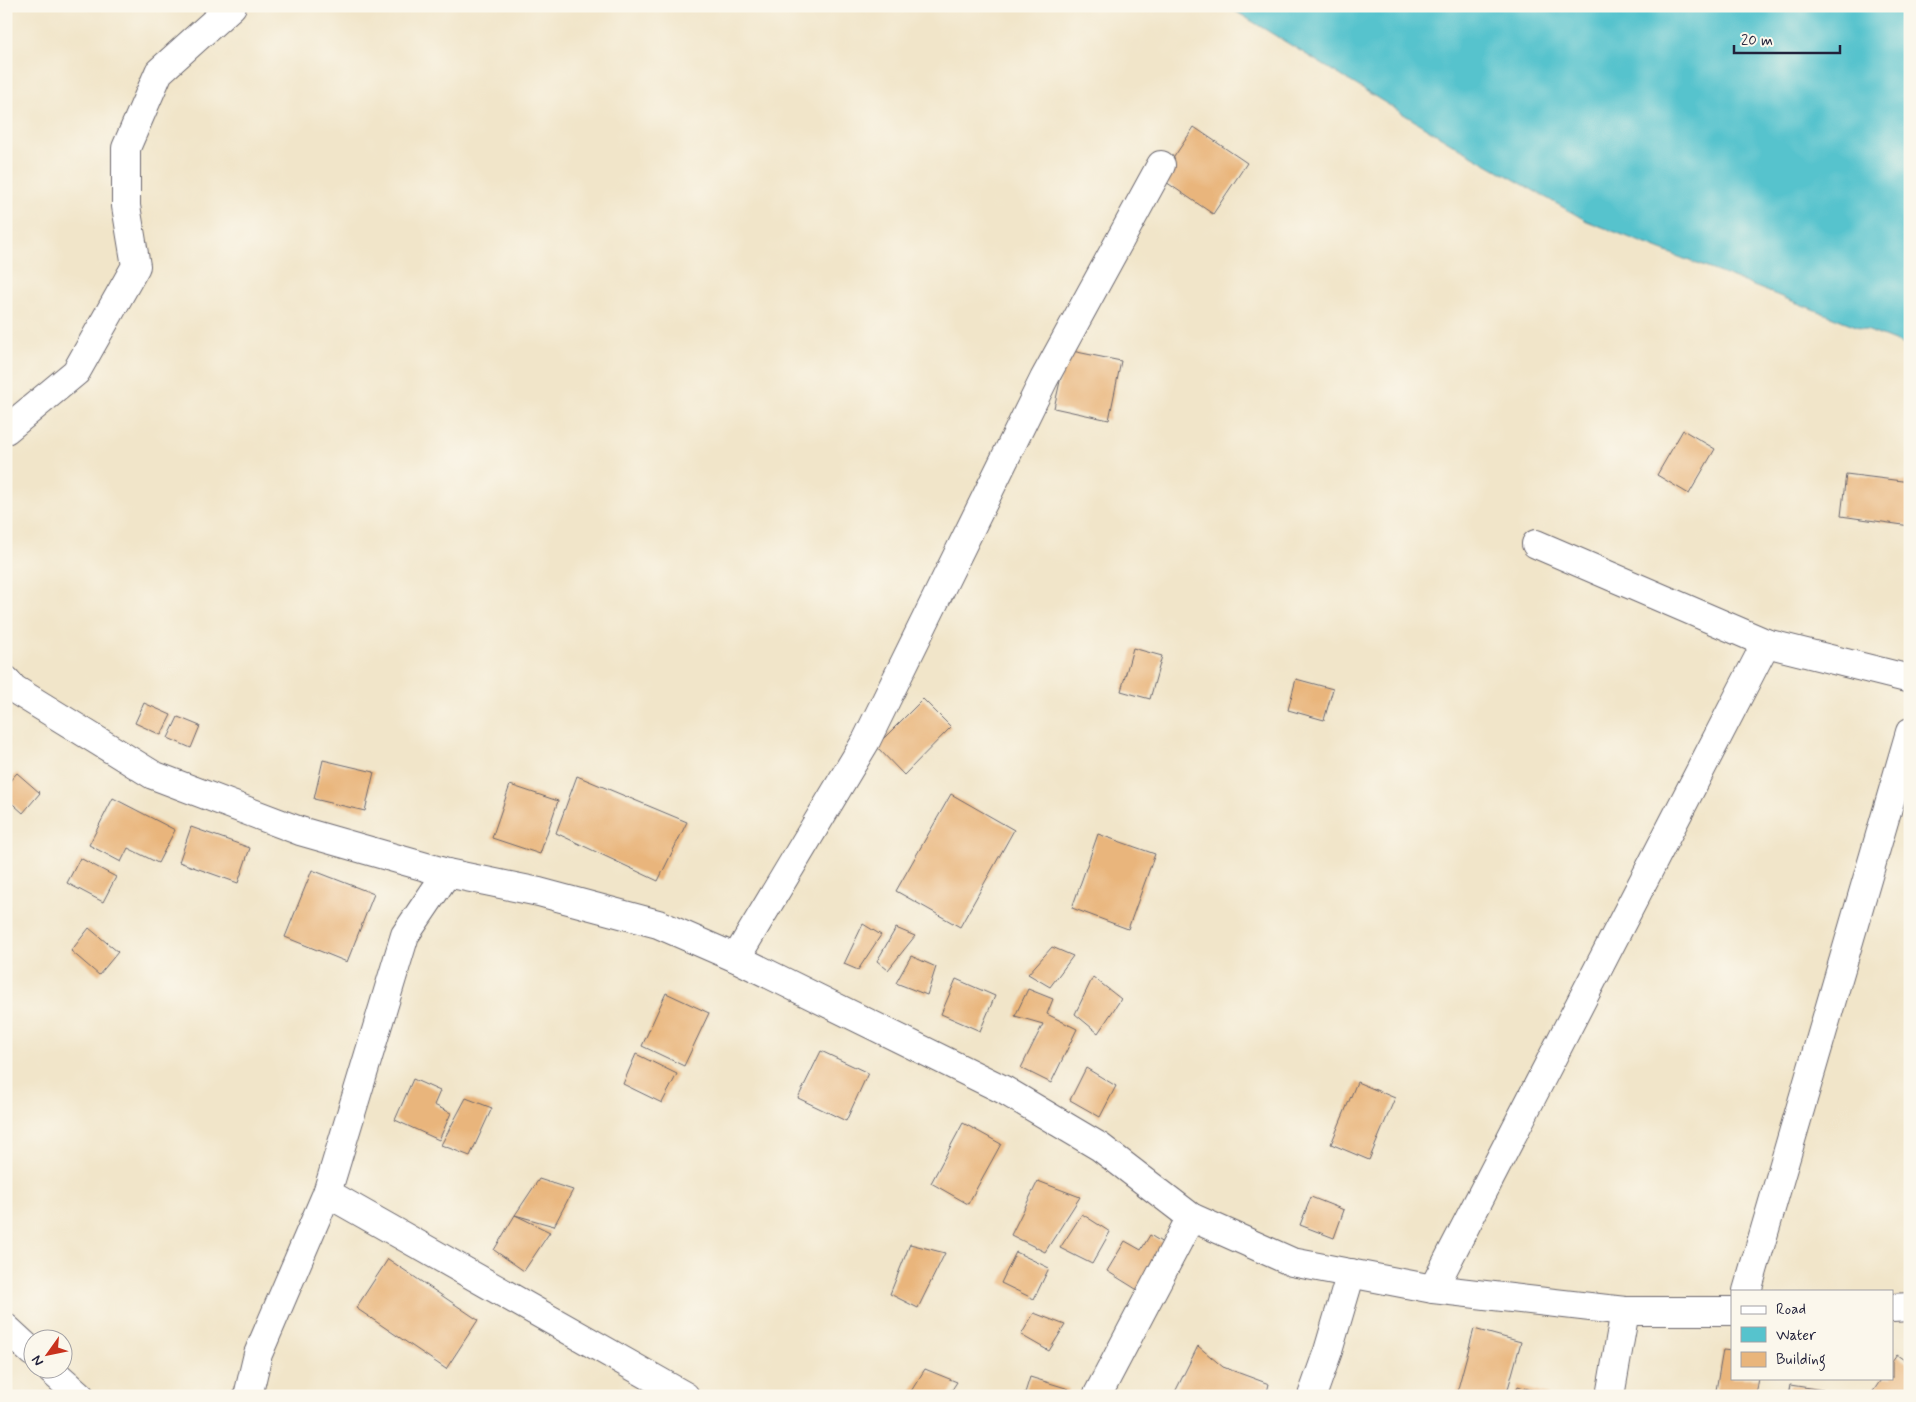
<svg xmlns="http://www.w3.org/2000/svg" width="1916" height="1402" viewBox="0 0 1916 1402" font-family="Mynerve,sans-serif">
	<rect width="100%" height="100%" fill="#fbf7ec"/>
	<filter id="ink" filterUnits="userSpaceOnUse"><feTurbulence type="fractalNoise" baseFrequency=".02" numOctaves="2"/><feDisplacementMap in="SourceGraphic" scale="10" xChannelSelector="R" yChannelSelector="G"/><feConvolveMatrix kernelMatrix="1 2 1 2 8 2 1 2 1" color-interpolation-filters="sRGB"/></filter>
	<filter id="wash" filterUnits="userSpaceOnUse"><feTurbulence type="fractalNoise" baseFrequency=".0096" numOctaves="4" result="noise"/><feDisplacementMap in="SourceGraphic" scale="20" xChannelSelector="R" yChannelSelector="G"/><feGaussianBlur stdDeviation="1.12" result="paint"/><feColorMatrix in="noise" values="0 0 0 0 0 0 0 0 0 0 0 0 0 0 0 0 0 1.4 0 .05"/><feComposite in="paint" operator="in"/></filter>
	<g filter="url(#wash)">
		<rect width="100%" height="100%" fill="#f1e5c9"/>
		<!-- water -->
		<path fill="#56c3cd" stroke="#3c7284" d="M1227,6H1910V347L1587,221L1459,148Z"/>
		<g id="blocks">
			<!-- building -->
			<g fill="#e9b57b">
				<path d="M1194,127L1247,163L1213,214L1160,178Z"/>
				<path d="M1067,350L1121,361L1109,420L1054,408Z"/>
				<path d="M1683,430L1715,449L1689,494L1657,475Z"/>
				<path d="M1846,474L1910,482V526L1841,516Z"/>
				<path d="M1133,648L1162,656L1150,699L1121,691Z"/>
				<path d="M1296,679L1333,689L1324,720L1288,710Z"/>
				<path d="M923,699L951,727L904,775L876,746Z"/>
				<path d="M144,703L171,715L161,735L135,723Z"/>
				<path d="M178,717L200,726L191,748L168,738Z"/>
				<path d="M6,760L11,765L6,770Z"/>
				<path d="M323,760L374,772L365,811L314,799Z"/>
				<path d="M17,773L40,793L23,813L6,798V785Z"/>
				<path d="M577,776L687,822L658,881L556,833Z"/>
				<path d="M510,785L558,801L540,854L492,838Z"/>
				<path d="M951,794L1014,830L960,927L896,891Z"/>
				<path d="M113,798L175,830L158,863L128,848L121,862L89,845Z"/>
				<path d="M191,827L250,848L238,883L179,862Z"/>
				<path d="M1098,834L1155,854L1128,929L1072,908Z"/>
				<path d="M80,858L116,877L103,902L67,883Z"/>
				<path d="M312,870L374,894L347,962L285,937Z"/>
				<path d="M863,924L881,935L858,970L844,964Z"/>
				<path d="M89,928L118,952L99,975L71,951Z"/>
				<path d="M896,928L915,936L888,970L877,961Z"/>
				<path d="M1052,947L1073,956L1050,987L1028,974Z"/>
				<path d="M911,956L936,967L927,995L896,983Z"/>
				<path d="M1093,977L1121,999L1098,1033L1075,1014Z"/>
				<path d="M956,979L995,996L980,1031L941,1014Z"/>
				<path d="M1028,989L1053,999L1047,1014L1077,1029L1051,1083L1021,1068L1043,1024L1015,1016Z"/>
				<path d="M666,993L709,1013L684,1066L642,1046Z"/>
				<path d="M821,1051L868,1073L846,1121L798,1098Z"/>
				<path d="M636,1054L677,1074L662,1103L623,1084Z"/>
				<path d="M1086,1068L1116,1086L1100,1117L1070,1100Z"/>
				<path d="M413,1079L440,1091L434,1105L451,1113L439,1140L395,1120Z"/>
				<path d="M1357,1082L1395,1098L1369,1160L1331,1144Z"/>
				<path d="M466,1098L492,1108L470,1156L441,1145Z"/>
				<path d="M963,1123L1001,1144L968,1204L931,1183Z"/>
				<path d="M539,1179L573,1190L554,1226L515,1215L550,1232L524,1271L494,1250L515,1215Z"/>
				<path d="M1038,1181L1080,1197L1045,1252L1011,1235Z"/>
				<path d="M1311,1197L1344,1210L1334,1238L1300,1225Z"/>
				<path d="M1082,1214L1110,1232L1092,1264L1060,1248Z"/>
				<path d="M1150,1235L1171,1248L1144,1294L1107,1271L1125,1241L1141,1250Z"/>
				<path d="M910,1244L945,1253L918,1308L890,1294Z"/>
				<path d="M1016,1252L1049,1268L1034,1299L1001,1283Z"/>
				<path d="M388,1259L478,1320L446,1369L356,1308Z"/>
				<path d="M1034,1313L1065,1325L1049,1351L1021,1335Z"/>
				<path d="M1474,1329L1521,1342L1506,1396H1456Z"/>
				<path d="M1198,1346L1223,1367L1269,1384L1266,1396H1205L1175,1392Z"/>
				<path d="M1723,1350L1732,1351V1378H1759L1756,1396H1715Z"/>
				<path d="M1897,1355L1910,1364V1396H1870L1882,1378H1892V1362Z"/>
				<path d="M925,1369L957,1382L948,1396H908Z"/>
				<path d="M1030,1377L1069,1389L1066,1396H1024Z"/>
				<path d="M1790,1385L1823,1390L1822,1396H1788Z"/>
				<path d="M1518,1386L1548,1395V1396H1515Z"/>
			</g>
		</g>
	</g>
	<g filter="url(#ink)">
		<use href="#blocks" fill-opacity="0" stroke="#6a666d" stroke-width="1"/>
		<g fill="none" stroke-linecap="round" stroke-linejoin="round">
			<!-- minor casing -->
			<g stroke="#6a666d" stroke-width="30">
				<g id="minor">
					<path d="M6,430L76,372L136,266L126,206V148L159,72L232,6"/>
					<path d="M1536,544L1766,643L1910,679"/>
					<path d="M6,680L14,689L153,775L300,831L447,873L539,892L658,924L736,958L1004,1090L1100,1147L1191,1217L1292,1262L1433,1289L1625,1311H1732"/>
					<path d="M736,958L866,741L1044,379L1161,165"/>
					<path d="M327,1193L685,1396"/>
					<path d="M1433,1289L1766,643"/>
					<path d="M1747,1291L1910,732"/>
					<path d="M1892,1308L1910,1307"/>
					<path d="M6,1328L32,1352"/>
					<path d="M51,1370L80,1396"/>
					<path d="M248,1396L258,1354L327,1193L405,935L447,873"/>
					<path d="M1097,1396L1191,1217"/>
					<path d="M1312,1396L1328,1351L1351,1273"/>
					<path d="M1610,1396L1625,1311"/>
				</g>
			</g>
			<!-- minor -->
			<use href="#minor" stroke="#fff" stroke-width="28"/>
		</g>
	</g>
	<!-- margin -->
	<rect width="1916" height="1402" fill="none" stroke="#fbf7ec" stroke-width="25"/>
	<!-- legend -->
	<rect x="1731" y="1290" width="162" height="90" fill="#fbf7ec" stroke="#a4a2a5"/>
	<rect x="1741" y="1306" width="25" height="8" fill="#ffffff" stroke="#a4a2a5"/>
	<text x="1776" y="1314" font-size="15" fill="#22223b">Road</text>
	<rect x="1741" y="1327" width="25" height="15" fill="#56c3cd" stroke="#a4a2a5"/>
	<text x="1776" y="1340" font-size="15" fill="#22223b">Water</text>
	<rect x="1741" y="1352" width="25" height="15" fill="#e9b57b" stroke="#a4a2a5"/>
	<text x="1776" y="1364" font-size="15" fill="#22223b">Building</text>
	<!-- north arrow -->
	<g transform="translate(48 1354) rotate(237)"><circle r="24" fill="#fbf7ec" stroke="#a4a2a5"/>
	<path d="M0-4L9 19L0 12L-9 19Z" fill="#c8321e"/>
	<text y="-8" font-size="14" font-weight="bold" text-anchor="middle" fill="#22223b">N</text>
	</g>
	<!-- scale -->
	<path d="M1734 45v8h106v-8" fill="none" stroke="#22223b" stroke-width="2.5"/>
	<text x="1741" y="45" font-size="15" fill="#22223b" stroke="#fbf7ec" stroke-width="4" paint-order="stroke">20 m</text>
</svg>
